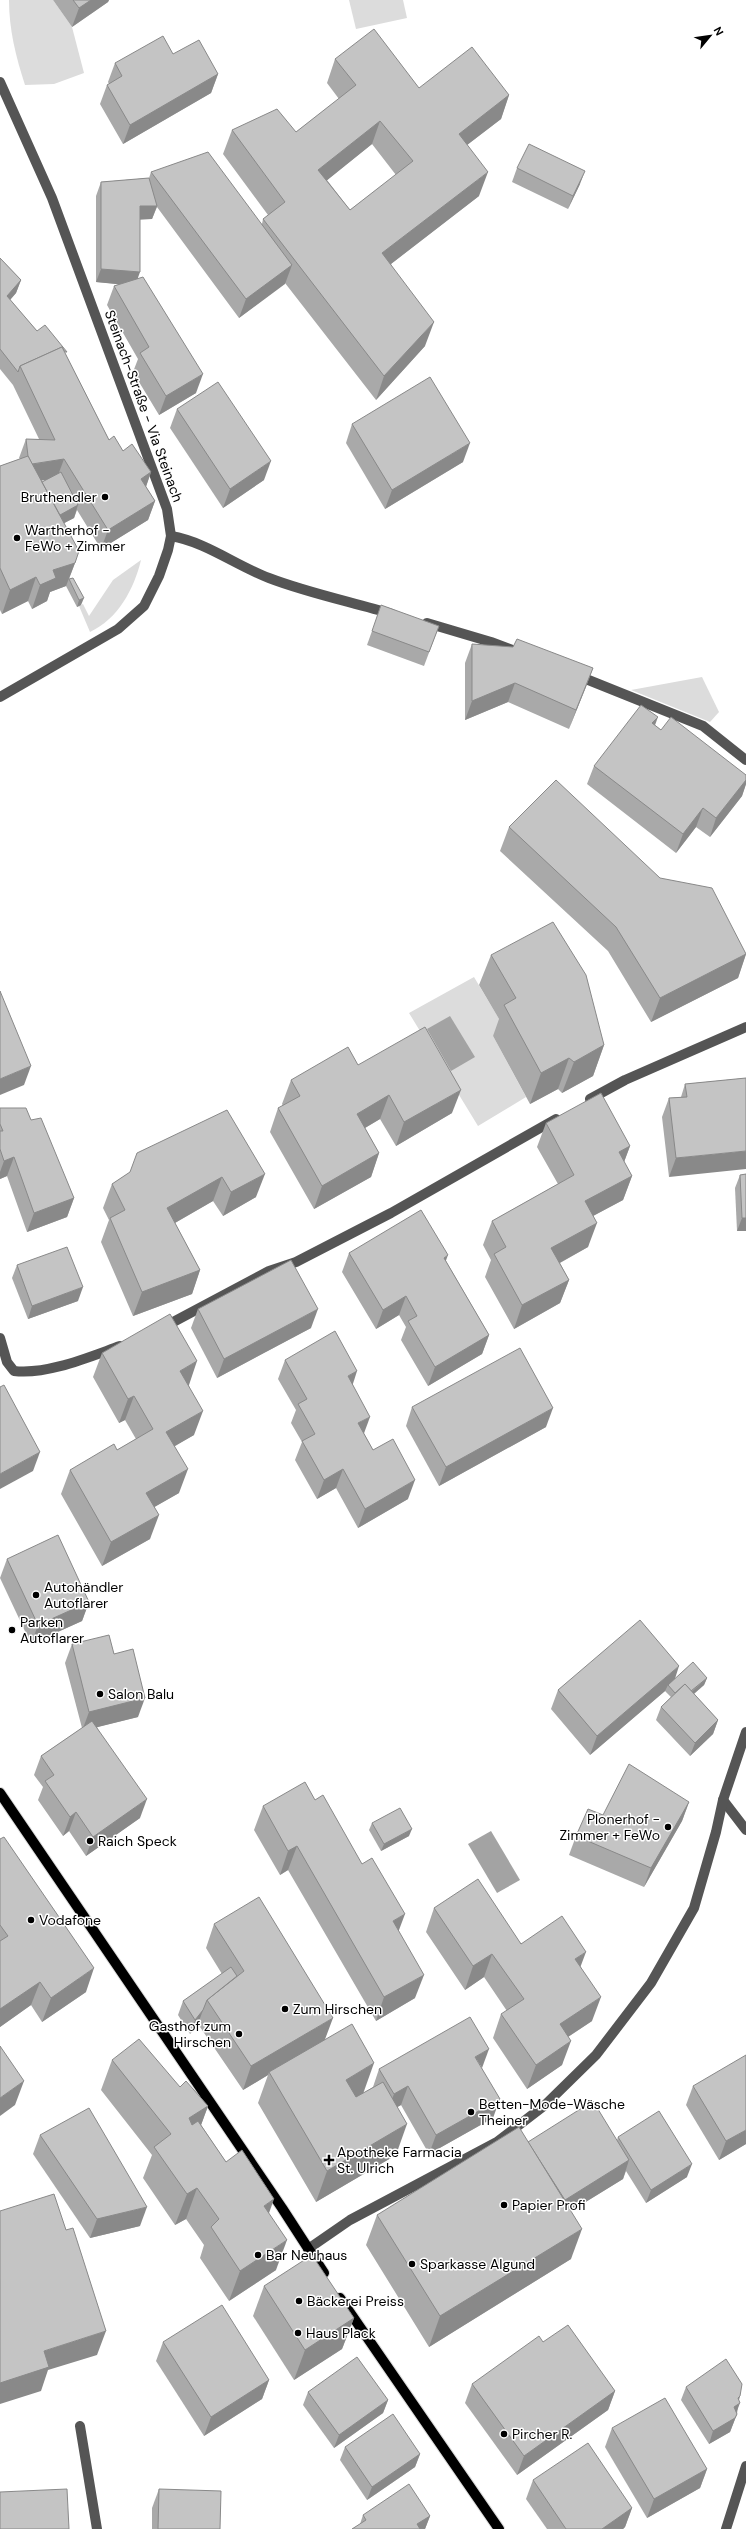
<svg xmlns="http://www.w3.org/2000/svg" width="746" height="2529" viewBox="0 0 746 2529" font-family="'DM Sans',sans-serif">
	<rect width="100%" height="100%" fill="#fff"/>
	<!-- green -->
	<g fill="#dcdcdc">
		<path d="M9,0H53L72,27L84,73L54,84L25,85C16,57 9,30 9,0Z"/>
		<path d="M349,0H403L407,18L356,29Z"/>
		<path d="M141,560C134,589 118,619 90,632L79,606L83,604L89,616L113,580Z"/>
		<path d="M702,677L719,712L710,722L631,690Z"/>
		<path d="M474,977L505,1029L493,1036L526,1097L478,1126L409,1013Z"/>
	</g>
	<!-- water -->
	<g fill="#a3a3a3">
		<path d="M450,1016L475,1057L451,1071L427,1029Z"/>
		<path d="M491,1831L520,1880L497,1893L468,1844Z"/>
	</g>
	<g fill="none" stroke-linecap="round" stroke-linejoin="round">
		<!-- major casing -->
		<g stroke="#dbdbdb" stroke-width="12">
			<g id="major">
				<path d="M0,1793L282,2208L324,2273"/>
				<path d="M340,2298L499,2529"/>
			</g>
		</g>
		<!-- minor -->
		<g stroke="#555" stroke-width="10">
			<path d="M0,82L52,198L167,509L171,536L168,550L159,576L144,606L118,629L0,697"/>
			<path d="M171,536C206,542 235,565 269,578C308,593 352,602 392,614"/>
			<path d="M427,623L491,642L515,651"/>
			<path d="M576,675L703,726L746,760"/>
			<path d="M590,1099L625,1080L746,1027"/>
			<path d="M162,1328L269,1271L296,1262L391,1213L556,1119"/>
			<path d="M0,1338L7,1362L14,1371C47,1375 89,1357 120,1346"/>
			<path d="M723,1800L746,1830"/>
			<path d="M308,2249L350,2220L497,2142L545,2105L596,2055L651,1983L694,1908L716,1832L723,1800L746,1732"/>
			<path d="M80,2426L97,2529"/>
			<path d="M726,2529L746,2466"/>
		</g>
		<!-- major -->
		<use href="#major" stroke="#000" stroke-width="10"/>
	</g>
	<!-- wall -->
	<g fill="#a9a9a9" fill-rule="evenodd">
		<path d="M53,0H109L108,2L72,27Z"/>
		<path d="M173,54L218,74L211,93L123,144L100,104L107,85L109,84L108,82L115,63Z"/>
		<path d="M335,59L419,88L509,95L501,119L467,145L479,196L391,264L425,346L376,400L285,283L239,318L157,207L152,219H140L138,278L196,393L159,415L133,372L138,359L107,305L114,286L119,284L96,282V196L101,182L149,178L151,172L262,224L263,219L268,215L223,154L232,130L296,132L339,99L327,83ZM372,144L396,175L350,210L327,180Z"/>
		<path d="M517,168L580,184L568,209L512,182Z"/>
		<path d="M0,258L21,280L16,293L10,300L37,331L66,355L109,440L151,472L146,487L155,501L148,520L101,549L77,510L74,518L64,523L75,563L69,579L73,578L81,605L77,607L66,586L50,592L47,601L32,609L28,601L2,614L0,610V466L20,459L19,458L26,439H39L13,385L0,369ZM47,479L42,482L41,480Z"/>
		<path d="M177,409L264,480L223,508L170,428Z"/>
		<path d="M352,424L463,462L385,509L346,443Z"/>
		<path d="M439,626L424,666L367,645L372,631Z"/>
		<path d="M472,644L593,668L569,729L508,702L465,720V663Z"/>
		<path d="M655,725L661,730L746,775V784L742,796L710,837L696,827L676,853L587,784L594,766Z"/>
		<path d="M509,827L660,878L746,954L738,978L651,1022L608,951L500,851Z"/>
		<path d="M491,955L604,1045L593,1076L562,1093L558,1089L530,1104L493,1036L499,1019L479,985Z"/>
		<path d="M358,1065L452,1113L396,1146L380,1119L365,1128L379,1153L371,1177L314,1209L270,1132L278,1108L283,1106L282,1104L291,1080Z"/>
		<path d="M746,1078L669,1177L662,1117L669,1098L681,1097L685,1084Z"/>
		<path d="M0,1108L31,1120L74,1198L67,1217L27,1232L7,1176L0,1179Z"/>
		<path d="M227,1110L256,1197L223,1216L213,1201L175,1223L200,1270L192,1294L133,1316L101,1242L109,1220L103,1208L112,1184Z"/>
		<path d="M546,1123L630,1146L624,1162L632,1176L623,1200L593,1216L588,1247L560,1263L569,1280L560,1303L514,1329L485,1277L491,1260L483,1245L492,1221L558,1184L537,1147Z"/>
		<path d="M746,1174V1231H737L735,1188L740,1175Z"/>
		<path d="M349,1253L446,1261L489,1335L482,1354L428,1386L401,1340L406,1327L399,1315L376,1329L342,1272Z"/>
		<path d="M17,1265L78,1301L28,1319L12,1278Z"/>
		<path d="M198,1309L311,1328L217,1378L191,1328Z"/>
		<path d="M102,1353L189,1385L194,1435L174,1446L179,1493L154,1507L150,1539L102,1566L61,1494L70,1470L117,1450L136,1439L125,1420L119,1423L93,1377Z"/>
		<path d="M285,1360L352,1385L364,1434L373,1450L408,1499L358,1528L336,1488L317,1499L295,1460L302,1442L291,1423L296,1410L278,1379Z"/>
		<path d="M412,1407L546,1427L439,1486L406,1426Z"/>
		<path d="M7,1559L89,1602L82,1621L31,1644L0,1578Z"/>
		<path d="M72,1644L114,1654L138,1717L97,1727L140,1818L86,1856L69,1831L63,1836L38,1800L43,1787L34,1775L41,1756L82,1728L65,1663Z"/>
		<path d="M675,1678H707L704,1685L694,1694L718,1720L713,1734L690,1756L656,1720L661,1707L671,1697L665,1691L590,1755L551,1709L558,1690Z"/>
		<path d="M315,1800L398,1931L415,1998L376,2021L288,1870L280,1875L254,1830L263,1806Z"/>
		<path d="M689,1802L682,1821L644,1887L569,1855L576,1836L603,1815Z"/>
		<path d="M372,1823L409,1836L381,1851L369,1830Z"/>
		<path d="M0,1839L86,1992L42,2022L31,2005L0,2027Z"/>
		<path d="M434,1908L581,1967L592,2021L568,2037L562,2065L527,2089L493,2038L501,2014L507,2011L484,1977L465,1990L426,1932Z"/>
		<path d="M214,1924L325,2040L364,2093L373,2087L379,2069L482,2068L493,2118L429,2154L401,2105L397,2107L396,2155L316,2202L258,2103L268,2075L243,2090L198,2024L190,2034L178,2015L183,2001L222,1974L206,1948Z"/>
		<path d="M112,2060L180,2087L208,2106L201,2125L226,2162L269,2214L276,2270L229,2301L200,2258L204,2245L186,2219L175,2225L143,2178L152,2155L101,2090Z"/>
		<path d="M693,2086L746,2144L719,2160L686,2105Z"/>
		<path d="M40,2135L140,2226L90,2238L33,2154Z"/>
		<path d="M618,2137L687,2177L646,2203L626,2171L623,2179L571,2211V2259L429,2347L366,2245L377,2215L528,2142L617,2140Z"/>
		<path d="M264,2286L354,2318L342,2349L294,2380L253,2316Z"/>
		<path d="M163,2342L269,2380L262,2399L204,2436L156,2361Z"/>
		<path d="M543,2342L615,2391L608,2410L517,2475L465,2403L472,2384Z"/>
		<path d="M686,2387L740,2396L739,2400L737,2414L730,2432L709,2444L681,2400Z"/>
		<path d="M308,2392L388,2400L383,2413L334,2448L303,2405Z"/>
		<path d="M612,2428L707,2469L700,2488L647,2518L605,2447Z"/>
		<path d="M345,2447L420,2454L415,2467L367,2500L340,2460Z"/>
		<path d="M533,2480L632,2508L625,2527L623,2529H547L526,2499Z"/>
		<path d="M159,2489L220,2529H152V2508Z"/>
		<path d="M363,2515L430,2516L425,2529H352L360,2524Z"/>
	</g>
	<!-- shaded-wall -->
	<g fill="#898989">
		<path d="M91,0H109L108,2L72,27L79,8Z"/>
		<path d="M218,74L211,93L123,144L130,125Z"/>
		<path d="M509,95L501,119L450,158L459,134Z"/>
		<path d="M380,121L372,144L310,194L318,170Z"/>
		<path d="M585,171L580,184L568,209L573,196Z"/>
		<path d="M488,172L479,196L374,277L382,253Z"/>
		<path d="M140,206H157L152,219L135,220Z"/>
		<path d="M292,265L285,284L239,318L246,299Z"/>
		<path d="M101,269L140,272L135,286L96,282Z"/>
		<path d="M21,280L16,293L2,309L7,296Z"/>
		<path d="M434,322L425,346L376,400L384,376Z"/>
		<path d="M203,374L196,393L159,415L166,396Z"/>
		<path d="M470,443L463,462L385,509L392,490Z"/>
		<path d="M64,459L57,478L22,484L29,465Z"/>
		<path d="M271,461L264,480L223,508L230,489Z"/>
		<path d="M151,472L144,492L141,479Z"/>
		<path d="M155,501L148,520L101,549L108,530Z"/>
		<path d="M78,505L74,518L51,530L56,517Z"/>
		<path d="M75,563L66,586L50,592L47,601L32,609L40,585L53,570Z"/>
		<path d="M36,577L28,601L2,614L10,590Z"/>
		<path d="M84,598L81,605L77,607L79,600Z"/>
		<path d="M593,668L586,687L569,729L576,710Z"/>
		<path d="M515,683L508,702L465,720L472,701Z"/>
		<path d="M658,717L651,736L652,723Z"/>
		<path d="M746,780V784L742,796L710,837L716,818Z"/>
		<path d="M703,808L696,827L676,853L683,834Z"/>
		<path d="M746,954L738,978L651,1022L660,998Z"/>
		<path d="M604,1045L593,1076L562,1093L574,1062Z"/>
		<path d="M569,1058L558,1089L530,1104L541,1073Z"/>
		<path d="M31,1066L24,1085L0,1095V1079Z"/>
		<path d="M461,1090L452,1113L396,1146L404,1122Z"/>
		<path d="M389,1095L380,1119L348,1138L357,1114Z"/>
		<path d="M630,1146L621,1170L619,1152Z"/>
		<path d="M746,1151V1169L669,1177L676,1158Z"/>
		<path d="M379,1153L371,1177L314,1209L322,1186Z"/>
		<path d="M14,1157L7,1176L0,1179V1172L4,1161Z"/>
		<path d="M265,1174L256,1197L223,1216L231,1192Z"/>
		<path d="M632,1176L623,1200L576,1225L585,1201Z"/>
		<path d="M222,1177L213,1201L159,1232L167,1208Z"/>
		<path d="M74,1198L67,1217L27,1232L34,1213Z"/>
		<path d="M742,1218H746V1231H737Z"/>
		<path d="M597,1223L588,1247L543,1272L551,1248Z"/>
		<path d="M448,1255L441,1274L444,1258Z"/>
		<path d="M200,1270L192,1294L133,1316L142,1292Z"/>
		<path d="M569,1280L560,1303L514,1329L522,1305Z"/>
		<path d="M83,1287L78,1301L28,1319L32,1306Z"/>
		<path d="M406,1296L399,1315L376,1329L383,1310Z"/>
		<path d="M318,1309L311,1328L217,1378L224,1359Z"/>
		<path d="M489,1335L482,1354L428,1386L435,1367Z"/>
		<path d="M197,1361L189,1385L171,1395L180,1371Z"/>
		<path d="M357,1371L351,1390L348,1376Z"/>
		<path d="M134,1396L125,1420L119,1423L128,1399Z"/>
		<path d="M553,1408L546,1427L439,1486L446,1467Z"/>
		<path d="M203,1411L194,1435L158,1456L166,1432Z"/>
		<path d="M370,1417L363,1436L358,1423Z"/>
		<path d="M40,1452L33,1471L0,1489V1474Z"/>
		<path d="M188,1469L179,1493L137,1517L146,1493Z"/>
		<path d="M343,1469L336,1488L317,1499L324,1480Z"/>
		<path d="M415,1480L408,1499L358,1528L365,1509Z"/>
		<path d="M159,1515L150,1539L102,1566L111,1542Z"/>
		<path d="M89,1602L82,1621L31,1644L38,1625Z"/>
		<path d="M679,1666L673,1685H668L665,1691L590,1755L597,1736Z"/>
		<path d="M707,1678L704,1685L684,1702L687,1696Z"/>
		<path d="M145,1698L138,1717L82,1731L89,1712Z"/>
		<path d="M718,1720L713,1734L690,1756L695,1743Z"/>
		<path d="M147,1799L140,1818L86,1856L93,1837Z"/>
		<path d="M689,1802L682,1821L644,1887L651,1868Z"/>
		<path d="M76,1812L69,1831L63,1836L70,1817Z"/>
		<path d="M412,1829L409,1836L381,1851L384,1844Z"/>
		<path d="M297,1846L288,1870L280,1875L288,1851Z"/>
		<path d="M405,1914L396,1938L393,1921Z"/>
		<path d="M586,1952L577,1976L575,1959Z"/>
		<path d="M492,1954L484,1977L465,1990L473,1966Z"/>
		<path d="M94,1968L86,1992L42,2022L51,1998Z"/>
		<path d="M424,1975L415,1998L376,2021L384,1997Z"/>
		<path d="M40,1982L31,2005L0,2027V2009Z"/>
		<path d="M601,1997L592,2021L551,2048L560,2024Z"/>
		<path d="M203,2010L198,2024L190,2034L195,2020Z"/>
		<path d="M333,2018L324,2042L269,2072L268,2075L243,2090L251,2066Z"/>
		<path d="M571,2041L562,2065L527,2089L536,2065Z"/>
		<path d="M489,2049L482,2068L475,2057Z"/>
		<path d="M374,2063L363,2094L335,2110L346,2080Z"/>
		<path d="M24,2081L15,2105L0,2116V2098Z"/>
		<path d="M408,2086L401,2105L387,2113L394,2094Z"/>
		<path d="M500,2099L493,2118L429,2154L436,2135Z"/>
		<path d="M208,2106L197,2136L189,2118Z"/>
		<path d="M407,2124L396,2155L316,2202L327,2171Z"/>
		<path d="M746,2130V2144L719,2160L726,2141Z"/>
		<path d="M629,2160L623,2179L558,2219L565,2200Z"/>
		<path d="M692,2164L687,2177L646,2203L651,2190Z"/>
		<path d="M197,2188L186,2219L175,2225L187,2194Z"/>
		<path d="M274,2199L263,2230L264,2206Z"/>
		<path d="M147,2207L140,2226L90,2238L97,2219Z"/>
		<path d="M582,2229L571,2259L429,2347L440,2316Z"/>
		<path d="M287,2240L276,2270L229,2301L240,2271Z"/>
		<path d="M354,2318L342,2349L294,2380L305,2350Z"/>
		<path d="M106,2331L97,2355L48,2370L41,2391L0,2404V2383L44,2351Z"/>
		<path d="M269,2380L262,2399L204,2436L211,2417Z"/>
		<path d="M615,2391L608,2410L517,2475L524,2456Z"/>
		<path d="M740,2396L737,2405L740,2403L735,2416L729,2420L738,2398Z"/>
		<path d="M388,2400L383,2413L334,2448L339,2435Z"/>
		<path d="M737,2414L730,2432L709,2444L713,2431Z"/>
		<path d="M420,2454L415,2467L367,2500L372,2487Z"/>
		<path d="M707,2469L700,2488L647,2518L654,2499Z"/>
		<path d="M632,2508L625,2527L623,2529H602Z"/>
		<path d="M430,2516L425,2529H415L417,2524Z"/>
	</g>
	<!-- building -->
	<g fill="#c4c4c4" stroke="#898989" fill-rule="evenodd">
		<path d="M73,0H91L79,8Z"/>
		<path d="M374,29L419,88L472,47L509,95L459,134L488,172L382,253L434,322L384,376L263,219L285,202L232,130L277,109L296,132L356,85L335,59ZM380,121L413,161L350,210L318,170Z"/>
		<path d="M163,36L173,54L199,40L218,74L130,125L107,85L122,76L115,63Z"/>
		<path d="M529,144L585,171L573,196L517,168Z"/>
		<path d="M208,152L292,265L246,299L151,172Z"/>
		<path d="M149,178L157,206H140V272L101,269V182Z"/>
		<path d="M0,258L21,280L7,296L37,331L45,325L67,352H65L62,347L20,366L18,372L0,349Z"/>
		<path d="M143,277L203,374L166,396L140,353L149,347L114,286Z"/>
		<path d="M62,347L109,440L114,436L123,451L132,444L151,472L141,479L155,501L108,530L64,459L32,464L28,456L26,439L55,440L20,366Z"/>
		<path d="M430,377L470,443L392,490L352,424Z"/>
		<path d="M218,382L271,461L230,489L177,409Z"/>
		<path d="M28,456L79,551L75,563L53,570L56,578L40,585L36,577L10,590L0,568V466Z"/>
		<path d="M61,472L78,505L60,515L42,482Z"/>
		<path d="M73,578L84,598L79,600L69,579Z"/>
		<path d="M381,605L439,626L429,652L372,631Z"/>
		<path d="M517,639L593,668L576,710L515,683L472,701V644L513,647Z"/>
		<path d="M641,705L658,717L652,723L661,730L671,717L746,775V780L716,818L703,808L683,834L594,766Z"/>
		<path d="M556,780L660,878L712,888L746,954L660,998L616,927L509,827Z"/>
		<path d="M553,922L586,975L604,1045L574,1062L569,1058L541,1073L504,1005L516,998L491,955Z"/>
		<path d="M0,991L31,1066L0,1079Z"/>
		<path d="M425,1027L461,1090L404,1122L389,1095L357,1114L379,1153L322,1186L278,1108L300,1096L291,1080L348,1047L358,1065Z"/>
		<path d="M746,1078V1151L676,1158L669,1098L687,1097L685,1084Z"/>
		<path d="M601,1093L630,1146L619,1152L632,1176L585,1201L597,1223L551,1248L569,1280L522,1305L494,1254L506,1247L492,1221L574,1175L546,1123Z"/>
		<path d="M0,1108H26L31,1120L41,1118L74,1198L34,1213L14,1157L4,1161L0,1149V1131H3L0,1124Z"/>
		<path d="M227,1110L265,1174L231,1192L222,1177L167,1208L200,1270L142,1292L110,1218L125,1210L112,1184L130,1172L137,1153Z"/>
		<path d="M746,1174V1218H742L740,1175Z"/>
		<path d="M421,1210L448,1255L444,1258L489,1335L435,1367L408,1321L417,1316L406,1296L383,1310L349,1253Z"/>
		<path d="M67,1247L83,1287L32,1306L17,1265Z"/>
		<path d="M291,1260L318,1309L224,1359L198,1309Z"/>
		<path d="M170,1314L197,1361L180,1371L203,1411L166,1432L188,1469L146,1493L159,1515L111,1542L70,1470L114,1444L117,1450L153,1429L134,1396L128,1399L102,1353Z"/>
		<path d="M335,1331L357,1371L348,1376L370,1417L358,1423L373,1450L393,1439L415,1480L365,1509L343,1469L324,1480L302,1441L315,1434L298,1404L307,1399L285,1360Z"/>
		<path d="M520,1348L553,1408L446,1467L412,1407Z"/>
		<path d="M4,1385L40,1452L0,1474V1387Z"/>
		<path d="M58,1535L89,1602L38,1625L7,1559Z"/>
		<path d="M640,1620L679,1666L597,1736L558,1690Z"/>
		<path d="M109,1635L114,1654L133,1649L145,1698L89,1712L72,1644Z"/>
		<path d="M693,1662L707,1678L691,1691L685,1684L675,1693L668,1685Z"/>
		<path d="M685,1684L718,1720L695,1743L661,1707Z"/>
		<path d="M92,1721L147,1799L93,1837L76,1812L70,1817L45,1781L54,1775L41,1756Z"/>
		<path d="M629,1764L689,1802L651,1868L576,1836L588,1809L603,1815Z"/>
		<path d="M305,1782L315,1800L323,1795L362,1864L372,1858L405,1914L393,1921L424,1975L384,1997L297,1846L288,1851L263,1806Z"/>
		<path d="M400,1808L412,1829L384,1844L372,1823Z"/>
		<path d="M4,1837L94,1968L51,1998L40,1982L0,2009V1941L8,1936L0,1925V1839Z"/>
		<path d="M478,1879L521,1944L562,1916L586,1952L575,1959L601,1997L560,2024L571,2041L536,2065L501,2014L524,1999L492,1954L473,1966L434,1908Z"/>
		<path d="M259,1897L333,2018L251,2066L207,2000L244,1971L214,1924Z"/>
		<path d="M231,1967L237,1976L207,2000L203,2010L195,2020L183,2001Z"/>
		<path d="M470,2017L489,2049L475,2057L500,2099L436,2135L408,2086L394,2094L379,2069Z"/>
		<path d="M352,2024L374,2063L346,2080L356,2097L383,2082L407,2124L327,2171L269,2072Z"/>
		<path d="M139,2039L180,2087L186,2081L208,2106L189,2118L192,2125L198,2121L226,2162L242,2150L274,2199L264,2206L287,2240L240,2271L211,2227L219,2219L197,2188L187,2194L154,2147L171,2134L112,2060Z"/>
		<path d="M0,2046L24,2081L0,2098Z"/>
		<path d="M746,2055V2130L726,2141L693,2086Z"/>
		<path d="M593,2101L629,2160L565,2200L528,2142Z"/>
		<path d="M89,2108L147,2207L97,2219L40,2135Z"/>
		<path d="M659,2111L692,2164L651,2190L618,2137Z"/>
		<path d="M519,2127L582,2229L440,2316L377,2215Z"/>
		<path d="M54,2194L66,2230L73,2228L106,2331L44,2351L49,2367L0,2383V2211Z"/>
		<path d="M312,2255L354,2318L305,2350L264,2286Z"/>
		<path d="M222,2305L269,2380L211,2417L163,2342Z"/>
		<path d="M568,2325L615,2391L524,2456L472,2384L539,2336L543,2342Z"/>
		<path d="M357,2357L388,2400L339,2435L308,2392Z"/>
		<path d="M726,2359L742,2384L740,2396L738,2398L740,2403L734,2407L737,2414L735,2418L713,2431L686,2387Z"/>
		<path d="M665,2398L707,2469L654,2499L612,2428Z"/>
		<path d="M393,2414L420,2454L372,2487L345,2447Z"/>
		<path d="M588,2443L632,2508L602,2529H566L533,2480Z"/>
		<path d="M409,2484L430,2516L417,2524L420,2529H352L366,2520L363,2515Z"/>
		<path d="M67,2489L69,2529H0V2492Z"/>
		<path d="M159,2489L221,2491L220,2529H158Z"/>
	</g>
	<!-- markers -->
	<g fill="#000" stroke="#fff" stroke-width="1.5">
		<circle cx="105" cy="497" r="4"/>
		<circle cx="17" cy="538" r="4"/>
		<circle cx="36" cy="1595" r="4"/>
		<circle cx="12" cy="1630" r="4"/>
		<circle cx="100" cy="1694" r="4"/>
		<circle cx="668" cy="1827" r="4"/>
		<circle cx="90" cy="1841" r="4"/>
		<circle cx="31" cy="1920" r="4"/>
		<circle cx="285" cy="2009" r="4"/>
		<circle cx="239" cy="2034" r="4"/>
		<circle cx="471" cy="2112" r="4"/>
		<path d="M327 2154h4v4h4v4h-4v4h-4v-4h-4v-4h4z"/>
		<circle cx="504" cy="2205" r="4"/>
		<circle cx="258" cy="2255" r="4"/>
		<circle cx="412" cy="2264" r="4"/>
		<circle cx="299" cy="2301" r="4"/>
		<circle cx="298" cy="2333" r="4"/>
		<circle cx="504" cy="2434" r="4"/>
	</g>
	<g text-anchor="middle" stroke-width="3" stroke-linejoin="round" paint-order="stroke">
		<!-- street labels -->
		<g font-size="14" fill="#000" stroke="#fff">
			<text transform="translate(144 406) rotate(70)" y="5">Steinach-Straße - Via Steinach</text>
		</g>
		<!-- poi labels -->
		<g font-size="14" fill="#000" stroke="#fff" text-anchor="start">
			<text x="97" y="502" text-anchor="end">Bruthendler</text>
			<text x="25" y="535">Wartherhof -<tspan x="25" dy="16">FeWo + Zimmer</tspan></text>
			<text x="44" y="1592">Autohändler<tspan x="44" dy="16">Autoflarer</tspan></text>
			<text x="20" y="1627">Parken<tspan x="20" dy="16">Autoflarer</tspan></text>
			<text x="108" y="1699">Salon Balu</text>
			<text x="660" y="1824" text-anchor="end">Plonerhof -<tspan x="660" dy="16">Zimmer + FeWo</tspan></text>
			<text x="98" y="1846">Raich Speck</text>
			<text x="39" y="1925">Vodafone</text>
			<text x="293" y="2014">Zum Hirschen</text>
			<text x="231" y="2031" text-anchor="end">Gasthof zum<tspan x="231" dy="16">Hirschen</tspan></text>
			<text x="479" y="2109">Betten-Mode-Wäsche<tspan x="479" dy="16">Theiner</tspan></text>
			<text x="337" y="2157">Apotheke Farmacia<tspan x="337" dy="16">St. Ulrich</tspan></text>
			<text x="512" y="2210">Papier Profi</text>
			<text x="266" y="2260">Bar Neuhaus</text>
			<text x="420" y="2269">Sparkasse Algund</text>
			<text x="307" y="2306">Bäckerei Preiss</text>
			<text x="306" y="2338">Haus Plack</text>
			<text x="512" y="2439">Pircher R.</text>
		</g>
	</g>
	<!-- north arrow -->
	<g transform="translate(710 36) rotate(61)" stroke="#ffffff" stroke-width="3" paint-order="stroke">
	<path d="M0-3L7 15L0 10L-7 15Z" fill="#000000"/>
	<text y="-6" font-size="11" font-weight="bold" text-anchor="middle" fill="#000000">N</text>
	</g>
</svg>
